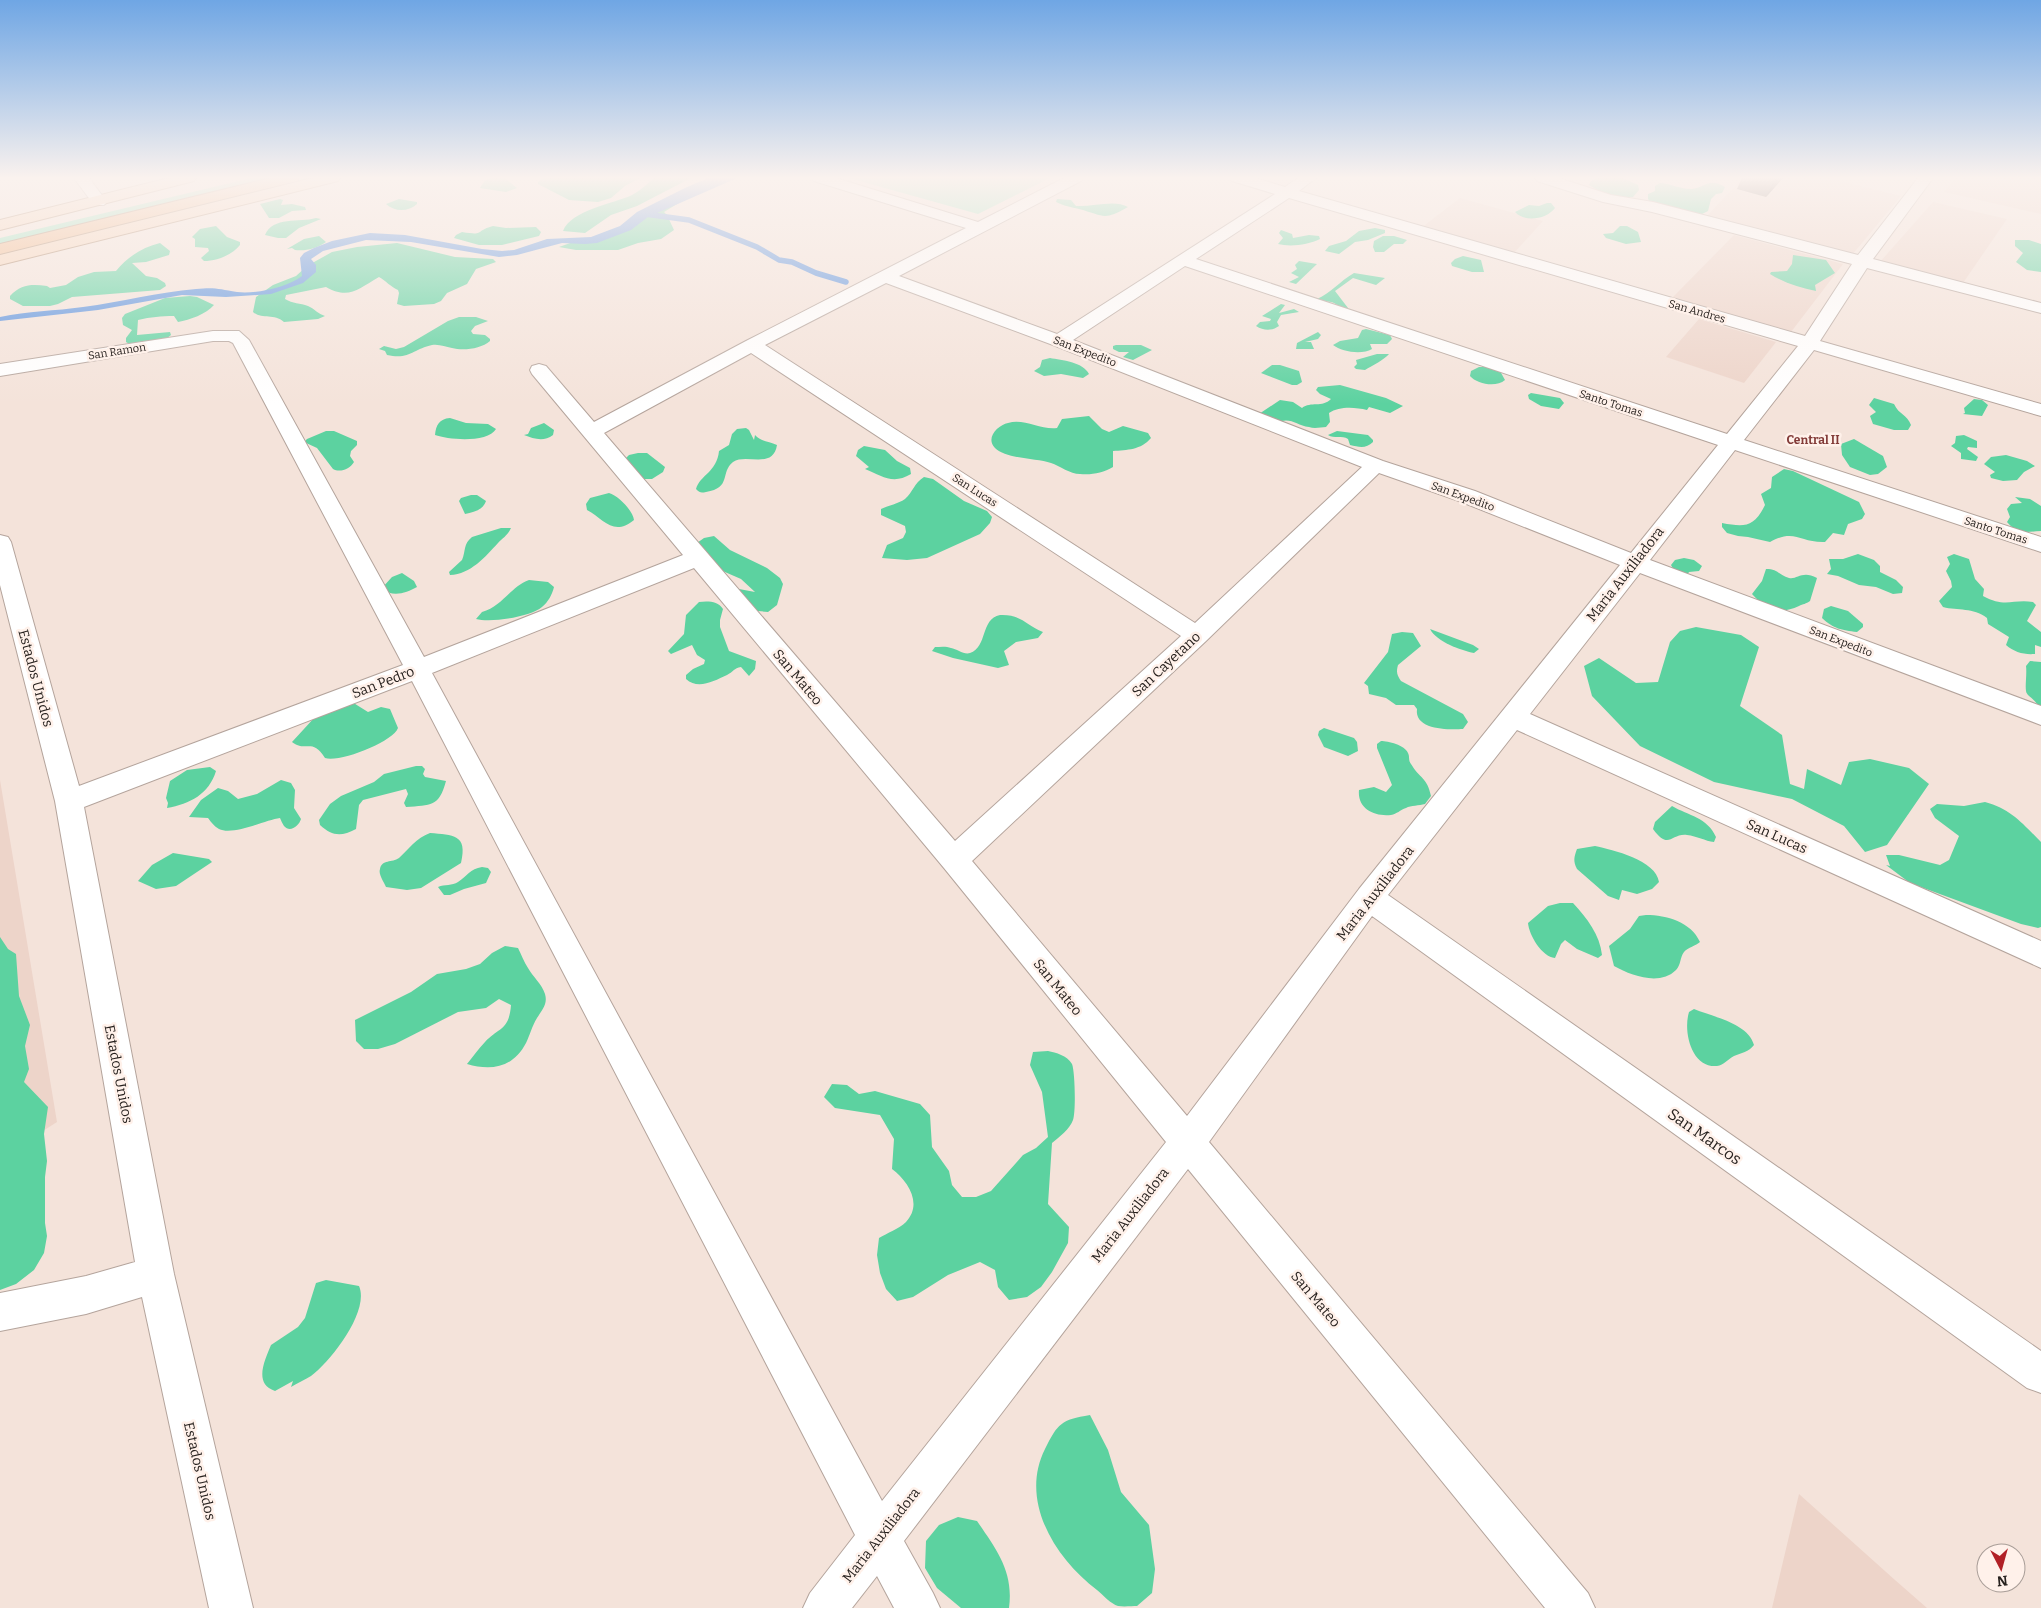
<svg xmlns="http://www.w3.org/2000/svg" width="2041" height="1608" viewBox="0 0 2041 1608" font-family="Bitter,serif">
	<rect width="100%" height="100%" fill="#f4e3da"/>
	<!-- built -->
	<g fill="#edd4c9">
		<path d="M1743,178H1828L1901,196L1852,255L1706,217Z"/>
		<path d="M1955,178H2041V214L1944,192Z"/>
		<path d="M1460,198L1543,221L1513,254L1421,228Z"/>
		<path d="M1933,202L2007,219L1963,283L1880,262Z"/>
		<path d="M1734,235L1843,264L1791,332L1671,299Z"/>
		<path d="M1699,319L1776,342L1744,383L1666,357Z"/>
		<path d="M0,780L57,1122L0,1158Z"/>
		<path d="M1799,1494L1895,1580L1927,1608H1772Z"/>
	</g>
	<!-- green -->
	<g fill="#97e3bf">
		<path d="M251,178H279L0,246V238Z"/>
		<path d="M306,178H325L0,256V254Z"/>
		<path d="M849,178H1050L978,214Z"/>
	</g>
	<!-- forest -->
	<g fill="#5cd2a0">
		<path d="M493,178L506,179L517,188L506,192L480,188L485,180Z"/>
		<path d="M544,178H640L625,186L611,198L598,202L569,200L538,184V182Z"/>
		<path d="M654,178H691L637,206L611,215L585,233L563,231C571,210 613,204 632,195C640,191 647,184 654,178Z"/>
		<path d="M1597,178H1623L1638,185L1639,190L1633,197C1620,198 1600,193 1589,185L1591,181Z"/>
		<path d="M1660,183C1671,184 1681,189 1691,189C1705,188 1709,177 1725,187L1722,193L1716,194L1711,199L1708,211L1702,214L1652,204L1648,199V194L1655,191V186Z"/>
		<path d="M280,199L283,200L281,205L292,204L305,207L306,210L292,211L279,218H269L260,204Z"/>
		<path d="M399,199L417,202V204C408,212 395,212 386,204Z"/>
		<path d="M1057,199L1071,200L1076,206C1093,207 1115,199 1128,207C1103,221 1105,216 1079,209C1071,207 1064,206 1056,202Z"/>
		<path d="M682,201L664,212L667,215L674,230L661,239L638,243L618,250H576L559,247L573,242L596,239L648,213Z"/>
		<path d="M1547,203H1551L1555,208C1547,219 1525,223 1515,212L1529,205L1539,206Z"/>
		<path d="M316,218L321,219L299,228L286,238H278L265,235C273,216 299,223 316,218Z"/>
		<path d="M216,226L227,237L240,242V245C232,255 217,261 204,261L201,258L209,251L208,248L195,247V239L192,237L200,229Z"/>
		<path d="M493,226L506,228L536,227L541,232L539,236L502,245H479L454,238L456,235L462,232C486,236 474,231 493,226Z"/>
		<path d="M1620,226H1627L1638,232L1641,242L1626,244L1606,238L1603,234L1613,233Z"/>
		<path d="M1375,228L1385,230V233L1368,240L1355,242L1339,254L1325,251L1329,246L1346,241L1359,231Z"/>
		<path d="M1281,230L1292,234L1293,238L1309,235L1319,236L1320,239C1308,245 1290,247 1278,244L1283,238L1279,233Z"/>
		<path d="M319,236L326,242C316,249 306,251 295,250L292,248L287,249L304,239Z"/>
		<path d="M1383,236H1394L1407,240L1403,244H1394L1384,252H1375L1373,247L1374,241Z"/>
		<path d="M2015,240H2029L2041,244V272L2027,270L2016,262L2023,253L2015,246Z"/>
		<path d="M160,243L170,251L169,255L146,262L132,263L146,276L157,278L165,283L166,286L160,290L72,297L58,304L50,306H23L10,299V296C21,284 32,284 47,286L50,288L66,285L78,277L94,272L116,271C127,257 143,247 160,243Z"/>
		<path d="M397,243L455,257L493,259L496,262L476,269L467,284L447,293L441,301L434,304L404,306L397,304L399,293L398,290C391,287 386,281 379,277C358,289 349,300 326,287L286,295L285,299C293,304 300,303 308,306C315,309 318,314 325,316L318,319L284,322C274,313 262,320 253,312L256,297L273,285L296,276L307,266L332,252L357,247Z"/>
		<path d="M1793,255L1826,260L1835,273L1815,285L1816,291C1800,288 1784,283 1770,274L1771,272L1787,271L1792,264Z"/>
		<path d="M1463,256L1481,260L1484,272H1472L1452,266L1451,263L1455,259Z"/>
		<path d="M1299,261L1317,264L1296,284L1289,282L1299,277L1291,273L1297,269L1295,265Z"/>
		<path d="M1354,273L1385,278L1376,285L1353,278L1335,291L1348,308L1347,309L1335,308L1337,305C1331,299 1323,304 1317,299C1331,293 1340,281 1354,273Z"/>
		<path d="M190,296L197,297L214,305C206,314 190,320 178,322L174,316C161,316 151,317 138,320L137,335L170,332L171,335L166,339L131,345L126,342V338L132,330L123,325L122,318L125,314L165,298Z"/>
		<path d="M1281,304L1285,305L1279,313L1294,309L1299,312L1281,315L1277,322L1279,326C1272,331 1264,331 1256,326L1260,322L1270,321L1271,319L1262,316Z"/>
		<path d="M459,317H476L488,321L475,326L471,331L473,334L485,335L490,339V341C481,349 463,351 452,348C445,347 440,344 432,345C413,349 410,360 387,355L385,351L379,349L384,346L396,349L404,347L448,321Z"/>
		<path d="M1366,329L1390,335L1392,339L1387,344H1370L1372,349C1362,355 1342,352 1333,345L1340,341L1358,338L1362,330Z"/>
		<path d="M1318,332L1321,335L1318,339L1305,342H1311L1314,349H1296L1297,343Z"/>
		<path d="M1116,345H1141L1152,350L1133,360L1123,357L1129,352H1119L1113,349V346Z"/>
		<path d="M1377,354H1389C1385,359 1372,366 1365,370L1356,369L1354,367L1357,364L1356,360Z"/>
		<path d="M1050,358C1062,360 1083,362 1089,374L1083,378L1061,374L1044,376L1034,371L1040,367L1042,360Z"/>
		<path d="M1272,365H1280L1299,371L1302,382L1297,385H1292L1261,373Z"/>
		<path d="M1488,367L1500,371L1505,380C1496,388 1477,384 1470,376L1471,371L1479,367Z"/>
		<path d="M1340,385L1386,398L1403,406L1390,413L1369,407L1367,410C1355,407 1339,406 1329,413L1330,422L1326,427C1321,427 1315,429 1309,427C1296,425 1290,416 1276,423L1253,418L1280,400L1293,402L1302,408C1311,401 1322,408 1331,399L1320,394L1316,390L1318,387Z"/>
		<path d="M1531,393L1560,398L1564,403L1559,409L1541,406L1529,399L1528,395Z"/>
		<path d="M1874,398L1894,404C1899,415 1907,414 1911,425L1908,430H1894L1873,424L1870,416L1876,412L1869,405Z"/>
		<path d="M1974,399L1982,400L1988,405L1982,416L1963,414L1965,413L1964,408Z"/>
		<path d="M1089,416L1102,429L1109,432L1123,426L1148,433L1151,438C1141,450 1127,450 1113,451V467C1103,473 1092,475 1080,474C1070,474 1060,466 1051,463C1036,458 1006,459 995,448C985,438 998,425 1008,423C1024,418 1040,430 1057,428L1062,419Z"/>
		<path d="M450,418L466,423L488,424L496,429C488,443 449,440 435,435C436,425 439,419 450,418Z"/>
		<path d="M544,423L554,430L553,435C544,442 534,439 524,435L528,434L531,428Z"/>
		<path d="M746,428L749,430L754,440L755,435C761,442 769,441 777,445C773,470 746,453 733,462C720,472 732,488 706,492C701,493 700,493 696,489C700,475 717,472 719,451L729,445L732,434L737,429Z"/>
		<path d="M326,431H334L357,441V445L351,451L350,456L354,462C350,469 340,473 333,469L317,448L304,442L307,439Z"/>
		<path d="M1337,431L1368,435L1373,440V442C1366,449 1359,447 1350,445L1348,439C1342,435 1334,439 1328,435Z"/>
		<path d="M1964,435L1977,441V448L1968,447L1967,449L1978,457L1976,461L1961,459V453L1951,446L1955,443L1956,436Z"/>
		<path d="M1854,439L1883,456L1887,467L1878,474L1870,475L1850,467L1842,455L1841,444Z"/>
		<path d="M864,446L885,450L897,461L910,468L911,474C893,485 882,476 865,469L869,467L856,456L858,450Z"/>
		<path d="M638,453H647L665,467L663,472L652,479H642L623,461L629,455Z"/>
		<path d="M2006,455L2027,461L2035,466L2024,472L2017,480L2003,481L1991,478L1990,475L1995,472L1984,464L1991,457Z"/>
		<path d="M1784,469L1793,471L1859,502L1865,514L1862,519L1848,524L1844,535L1833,533L1825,542C1800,543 1795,528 1770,542L1748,537L1738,536L1727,533L1722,527V523C1744,527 1754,528 1765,505L1761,494L1771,488L1772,477Z"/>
		<path d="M924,477L933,479L964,501L987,511L992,517L990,523L980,534L927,558L907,560L882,558L887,545L903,538L906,532L905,526L881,515V509C889,505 898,504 905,499C913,492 914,483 924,477Z"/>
		<path d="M609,493C619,496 633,511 634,520C613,537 604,519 587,510L586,504L590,498Z"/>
		<path d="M471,495H477L486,501C483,510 474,512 465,514L459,501L461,498Z"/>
		<path d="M2015,497L2030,499L2041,506V531C2025,532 2018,535 2007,522L2010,517L2007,509L2011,504L2022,503Z"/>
		<path d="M501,528H511C508,535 503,538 498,543C485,557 471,574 450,575L449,572L462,560C466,551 463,544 472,537Z"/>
		<path d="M714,536L730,550L767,568L780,578L783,584L777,605L768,612L758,611L749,608L738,596L739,589L755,592L741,579L718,569L697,543L704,538Z"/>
		<path d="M1858,554L1874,560L1880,566V572L1896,580L1903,587L1902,593L1893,594L1876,587L1859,585L1838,576L1827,574L1831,569L1829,559H1843Z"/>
		<path d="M1954,554L1969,559L1975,579L1984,589L1983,596C2005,608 2012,599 2033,602L2036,605L2027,621L2041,632V647L2035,645V654C2024,655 2014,652 2006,645L2009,637L1988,624L1987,618C1973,607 1958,611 1943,607L1939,601L1952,587L1951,581L1946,571L1950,564L1947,557Z"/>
		<path d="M1684,558L1694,560L1702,566L1699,571L1689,572L1686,577L1676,574L1671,565L1675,560Z"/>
		<path d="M1766,569C1778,569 1779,575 1789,578C1797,580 1802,570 1817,578L1810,601C1806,604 1803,604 1799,606C1780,615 1766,610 1752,594L1762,581Z"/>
		<path d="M402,573L414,581L417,587C406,593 392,598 382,588L392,577Z"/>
		<path d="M529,580L548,582L554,587C552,595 548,602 542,607C530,617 491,623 476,619L482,612C502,607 510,587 529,580Z"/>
		<path d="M699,602C708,601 718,601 723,609L720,620V627L729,651L756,661L755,669L749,676L741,667C734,668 733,672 727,675C714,681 698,690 686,679V675L693,669L704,664L705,660L697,655L692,645L671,654L668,651L684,634L686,615Z"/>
		<path d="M1831,606L1848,611L1863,624V627L1857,632C1841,630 1834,629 1822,618L1824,609Z"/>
		<path d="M1000,615C1021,614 1026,625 1043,632L1038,638L1016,642L1004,651L1009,665L998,668L953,658L932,651L935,647C940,647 946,646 951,648C957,649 964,655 970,653C988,647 980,619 1000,615Z"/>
		<path d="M1696,627L1741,635L1759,647L1740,706L1782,735L1790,784L1804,789L1807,769L1841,785L1849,762L1870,759L1909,768L1929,784L1887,845L1865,852L1844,826L1792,799L1714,782L1640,746L1592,696L1584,666L1599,658L1636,683L1658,682L1670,642L1680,631Z"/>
		<path d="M1430,629L1473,645L1479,649L1474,653C1460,650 1437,642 1430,629Z"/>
		<path d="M1402,632L1413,633L1421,646L1398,665C1396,672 1397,675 1401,681L1463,714L1468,722L1463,729C1449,730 1414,730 1417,709L1414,705H1396L1386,698L1369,694L1368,686L1364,683L1388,652L1392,634Z"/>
		<path d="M2030,661L2041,662V714C2038,698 2027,698 2026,691C2025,685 2027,674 2026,666Z"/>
		<path d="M352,702L368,712L381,707L390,709L398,728C393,742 339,763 325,758C312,737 306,753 292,742L315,717Z"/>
		<path d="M1324,728L1354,738L1357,742L1358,751L1348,756L1324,747L1318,735L1319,731Z"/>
		<path d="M1381,741C1388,741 1405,745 1408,753C1410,757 1408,760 1411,764C1420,779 1427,777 1431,796L1425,804C1419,806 1411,805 1406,808C1400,810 1397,814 1391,815C1375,817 1357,809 1359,790L1374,787L1386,792L1392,785L1377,748V744Z"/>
		<path d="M416,766H422L425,769L423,774L425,777L446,781C439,807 431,805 406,807L404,803L408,794L406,789L363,800L359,805L356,829C341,837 332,836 320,825L319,820L330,804L341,796L374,782L384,774Z"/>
		<path d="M210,767L216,771C209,794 190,804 167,808L168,803L166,798L170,781L187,770Z"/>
		<path d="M281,780L291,783L295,790L294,808L301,819C299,826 290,833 284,826C282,823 281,820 280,818C265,820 233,836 219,829C215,827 211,822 208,818L189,817L201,800L218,788L228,791L238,799L257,794Z"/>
		<path d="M1985,802C2011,809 2022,823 2041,842V927L2038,928L2021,924L1910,883L1886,865L1890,866L1886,855H1899L1940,865L1949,860L1959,836L1935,818L1930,809L1937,804L1964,806Z"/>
		<path d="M1672,806C1689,816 1707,817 1716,837L1714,842C1705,841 1697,836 1687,835C1671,833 1669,851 1653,829L1655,822Z"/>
		<path d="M430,833C453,835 468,834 461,863L421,888L407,890L386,887C384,882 378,874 380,869C382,859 392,863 399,858C409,849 416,838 430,833Z"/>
		<path d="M1595,846C1613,850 1656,860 1659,882L1652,889L1637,894L1622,890L1619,900L1608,896L1577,869C1573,861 1574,857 1577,849Z"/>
		<path d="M173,853L209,859L212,862L176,886L156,889L138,881L152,865Z"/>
		<path d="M482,867L488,868L491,872L486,883L464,889L450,895H444L438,887C445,884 452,886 458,882C467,876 470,869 482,867Z"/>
		<path d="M1560,903H1573C1587,918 1600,935 1602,955L1598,958L1577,949L1565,940L1561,944L1555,958C1542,957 1529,935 1528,923L1548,906Z"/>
		<path d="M1646,915C1667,915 1691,922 1700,942C1696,946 1688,947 1684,952C1680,957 1681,965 1676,970C1660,986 1632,976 1614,966L1609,946L1630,929L1639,916Z"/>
		<path d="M0,937L8,949L16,954L19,996L30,1025L25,1046L29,1069L24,1082L48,1107L44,1134L47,1161L45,1177V1223L47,1236L44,1253L34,1270L16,1284L0,1290Z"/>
		<path d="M505,946L518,948C521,954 524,962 528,968C533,977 542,984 545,994C548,1004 542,1010 537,1018C532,1026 530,1035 526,1043C513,1068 491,1071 467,1064C473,1057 478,1049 485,1042C499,1027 509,1031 511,1005L499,999L486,1008L458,1012L395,1044L378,1049H364L356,1041L355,1020L411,992L437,974L466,969L480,964L492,953Z"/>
		<path d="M1694,1009C1713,1017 1748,1023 1754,1045C1749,1052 1741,1053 1734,1056C1728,1059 1724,1065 1717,1066C1691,1068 1683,1031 1689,1012Z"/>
		<path d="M1048,1051C1056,1053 1067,1055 1072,1064C1075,1071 1076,1112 1073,1120C1070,1129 1059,1137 1052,1143L1048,1204L1069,1227L1068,1243L1052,1272L1041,1287L1027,1297L1009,1300L998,1287L995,1270L980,1262L948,1275L913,1297L897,1301L886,1289L880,1273L877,1255L879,1238C887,1233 899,1229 906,1222C923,1204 908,1181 892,1169L894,1139L880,1115L835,1108L824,1097L832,1084L847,1085L859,1094L875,1091L920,1104L930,1115L932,1147L949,1171L952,1185L962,1197H976L991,1191L1023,1155L1036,1148L1048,1137L1042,1092L1030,1065L1033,1052Z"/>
		<path d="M326,1280L359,1286C370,1311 331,1361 311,1376C305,1380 297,1383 291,1387L293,1381L275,1391C253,1384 265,1360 271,1345L298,1327L305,1318L316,1283Z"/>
		<path d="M1090,1415L1108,1450L1121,1492L1149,1525L1155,1569L1152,1593L1137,1606C1132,1606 1124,1607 1118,1606C1111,1604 1103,1595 1097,1590C1055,1558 1019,1501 1045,1449C1058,1423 1061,1420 1090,1415Z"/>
		<path d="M958,1517L977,1521C996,1549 1014,1571 1009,1608H961L937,1588L925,1568L926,1541L939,1525Z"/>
	</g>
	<!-- water -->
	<path fill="#5991de" d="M708,178H737L648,217L631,230L597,243L585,244L562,243L517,255L499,257L411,242L366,240L323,251L311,259L316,265V272L303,283L271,294L226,297L182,295L98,310L0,321V317C28,311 55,311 83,307C121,302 158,292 196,289C215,287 219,289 237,292C256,294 286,288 302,276L300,258L304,253L314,248L332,241L370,233L405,235L482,249L502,251L514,250L547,239L591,237L620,226L637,212L685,188Z"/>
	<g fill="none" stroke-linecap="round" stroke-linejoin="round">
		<!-- stream -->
		<path stroke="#5991de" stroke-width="5.5" d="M645,214L689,220L757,247L779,260L792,262L816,273L846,282"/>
		<!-- minor casing -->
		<g stroke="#b4a49c" stroke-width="2">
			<g id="minor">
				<path d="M74,178H89L107,202L104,205H94Z"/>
				<path d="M812,178H836L978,222L1064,178H1083L1081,181L899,276L1057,334L1275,194L1232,181L1230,178H1255L1285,187L1298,178H1316L1299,191L1805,336L1852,264L1652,212L1603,202L1537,181L1535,178H1559L1611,195L1653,202L1858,255L1918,178H1933L1873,259L2041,303V313L1867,268L1820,341L2041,404V416L1814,350L1744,440L2041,537V552L1735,450L1650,560L2041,706V725L1640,573L1530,714L2041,941V968L1517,730L1388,895L2041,1351V1393L2027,1388L1372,916L1209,1142L1588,1593L1595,1608H1545L1188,1169L904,1541L933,1593L940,1608H894L877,1576L852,1608H803L810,1593L855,1535L412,681L84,807L174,1274L253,1608H209L142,1297L86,1314L0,1331V1293L86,1276L135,1262L55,801L0,585V535L8,537L11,542L79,786L403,665L233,343L229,341H213L0,376V364L213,331H239L249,340L424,657L683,555L532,374L530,370L532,366L539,364L546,366L594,422L746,341L966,228L814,181ZM1289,198L1798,346L1727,434L1196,259ZM1185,266L1718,445L1631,553L1475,491L1383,461L1073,340ZM886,283L1053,345L1362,467L1195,623L765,345ZM751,353L1181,636L955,841L604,433ZM1379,473L1459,501L1620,565L1359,889L1187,1116L972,861L1206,641ZM694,568L944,868L1166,1142L882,1501L432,673Z"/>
			</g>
		</g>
		<!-- major casing -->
		<g stroke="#aa8262" stroke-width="2">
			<g id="major">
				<path d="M169,178H196L194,181L0,230V220Z"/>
				<path d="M313,178H340L338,181L0,265V255Z"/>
			</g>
		</g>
		<!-- highway casing -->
		<g stroke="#aa8262" stroke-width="2">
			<path id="highway" d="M271,178H299L297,181L0,254V244Z"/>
		</g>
		<!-- minor -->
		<use href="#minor" fill="#fff" fill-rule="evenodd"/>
		<!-- major -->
		<use href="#major" fill="#f7d3b7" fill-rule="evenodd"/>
		<!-- highway -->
		<use href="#highway" fill="#f1b687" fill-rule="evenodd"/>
	</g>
	<!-- wall -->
	<path fill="#5e514b" d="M1742,178H1783L1766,197L1737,189Z"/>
	<!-- shaded-wall -->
	<path fill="#4c423d" d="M1776,178H1783L1766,197L1775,179Z"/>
	<!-- sky -->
	<linearGradient id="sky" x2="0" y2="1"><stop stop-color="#6fa6e4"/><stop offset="0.44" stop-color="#faf2ee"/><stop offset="1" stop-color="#faf2ee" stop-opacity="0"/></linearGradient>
	<rect width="2041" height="404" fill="url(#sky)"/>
	<g text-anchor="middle" stroke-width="5" stroke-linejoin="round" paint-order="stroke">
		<!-- far-street labels -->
		<g font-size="11" fill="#27211e" stroke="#fff1ea">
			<text transform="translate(1697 311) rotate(16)" y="4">San Andres</text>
			<text transform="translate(117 351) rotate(-9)" y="4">San Ramon</text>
			<text transform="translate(1085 351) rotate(21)" y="4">San Expedito</text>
			<text transform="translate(1611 403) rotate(18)" y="4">Santo Tomas</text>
			<text transform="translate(975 490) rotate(33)" y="4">San Lucas</text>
			<text transform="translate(1463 496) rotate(20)" y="4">San Expedito</text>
			<text transform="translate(1996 530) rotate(18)" y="4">Santo Tomas</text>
			<text transform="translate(1841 641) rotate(21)" y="4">San Expedito</text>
		</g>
		<!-- far-neighbourhood labels -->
		<g font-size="12" font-weight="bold" fill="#823a37" stroke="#fff1ea">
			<text x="1813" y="444">Central II</text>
		</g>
		<!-- street labels -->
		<g font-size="14" fill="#27211e" stroke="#fff1ea">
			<text transform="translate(1625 574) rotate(-52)" y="5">Maria Auxiliadora</text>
			<text transform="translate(1166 664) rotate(-43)" y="5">San Cayetano</text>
			<text transform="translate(798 677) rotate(50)" y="5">San Mateo</text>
			<text transform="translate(36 678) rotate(75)" y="5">Estados Unidos</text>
			<text transform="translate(383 682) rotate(-21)" y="5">San Pedro</text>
			<text transform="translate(1777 836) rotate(24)" y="5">San Lucas</text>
			<text transform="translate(1375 893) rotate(-52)" y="5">Maria Auxiliadora</text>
			<text transform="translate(1058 987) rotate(51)" y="5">San Mateo</text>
			<text transform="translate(119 1074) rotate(79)" y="5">Estados Unidos</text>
			<text transform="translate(1130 1215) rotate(-52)" y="5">Maria Auxiliadora</text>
			<text transform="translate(1316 1299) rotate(50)" y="5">San Mateo</text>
			<text transform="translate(200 1471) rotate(77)" y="5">Estados Unidos</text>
			<text transform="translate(881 1535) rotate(-52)" y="5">Maria Auxiliadora</text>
		</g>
		<!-- near-street labels -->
		<g font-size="16" fill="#27211e" stroke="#fff1ea">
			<text transform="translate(1705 1136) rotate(35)" y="6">San Marcos</text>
		</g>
	</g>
	<!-- north arrow -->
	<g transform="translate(2001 1568) rotate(174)"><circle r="24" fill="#fff1ea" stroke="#a99e98"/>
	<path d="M0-4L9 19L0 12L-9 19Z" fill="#b12026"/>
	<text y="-8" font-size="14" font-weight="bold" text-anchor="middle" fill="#27211e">N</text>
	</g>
</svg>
